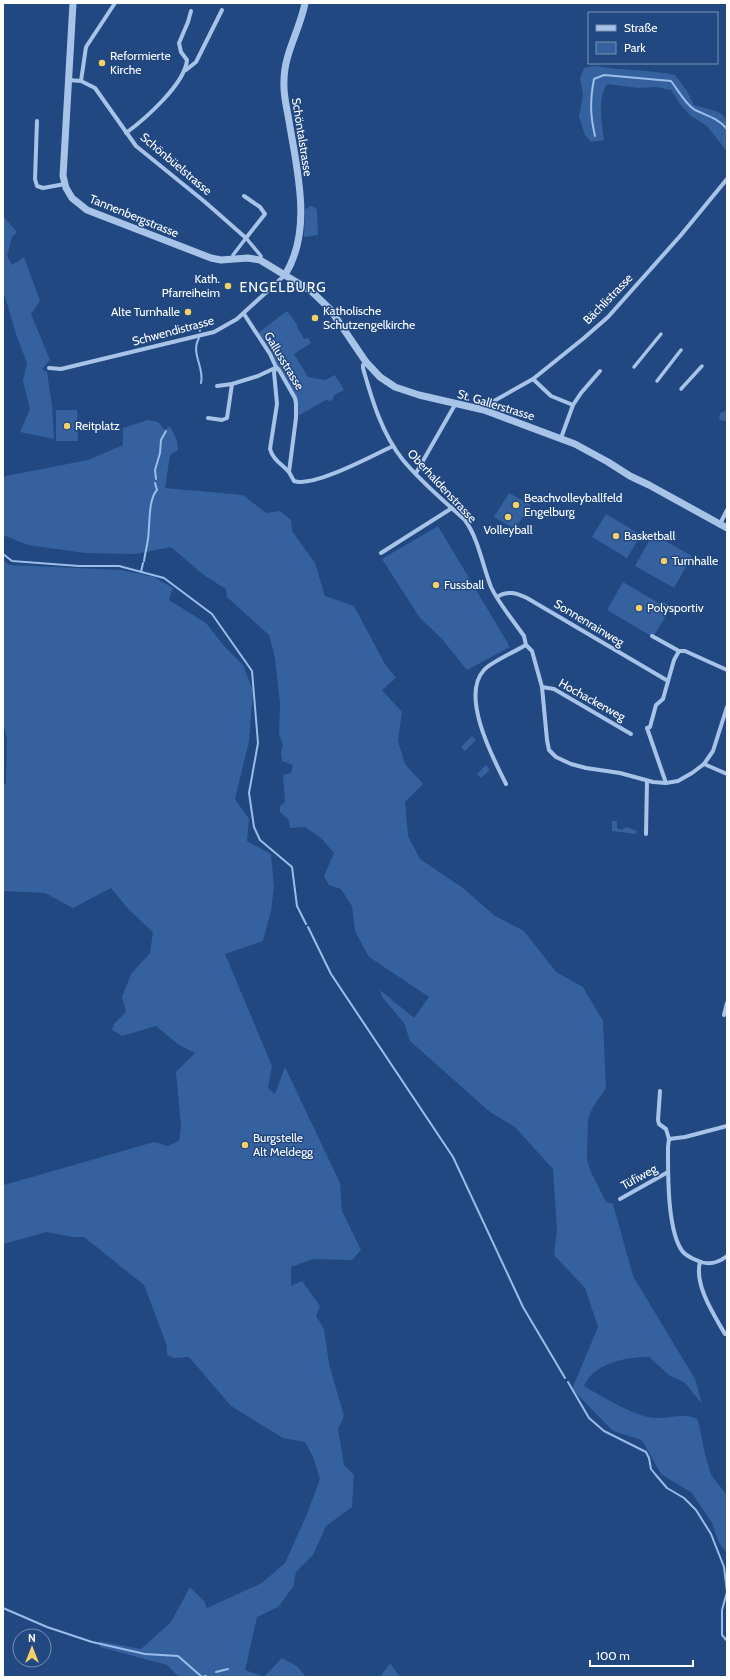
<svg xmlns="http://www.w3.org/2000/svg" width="730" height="1680" viewBox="0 0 730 1680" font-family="Cabin,sans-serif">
	<rect width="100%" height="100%" fill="#214881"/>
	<!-- green -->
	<g fill="#35619f">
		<path d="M594,66C621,70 648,70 675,75L687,91L694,105C730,115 727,111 727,149L726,150L707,126L691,116L680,104L671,90L656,87L638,88L607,84C597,100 602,122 604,140L591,142L585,135L579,116L583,95L580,78L584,68Z"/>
		<path d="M311,206L316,208L317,211L318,235L304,237L305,210L307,208Z"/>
		<path d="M3,216L17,232L12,237L7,256L12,265L24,257L40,301L31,314L50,360L42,369L47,372L52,406L54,439L20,432L30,409L23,381L27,363L16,334L3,290Z"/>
		<path d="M287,311L298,326L297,327L304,339L308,338L311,343L294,354L308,377L325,380L335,375L344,390L334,395L333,399L330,401L326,400L296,417L293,400L258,333Z"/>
		<path d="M56,410H77L78,441H56Z"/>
		<path d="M727,410V421L719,420L720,413Z"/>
		<path d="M148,420L158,422L165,430L170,426L177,440L178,450L170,455L165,488L243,495L266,513L280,511L291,520L292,531L315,563L325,596L354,606L385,664L396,678L382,690L402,712L398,741L405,764L423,784L405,802L408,836L420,859L463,888L495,916L524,931L556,972L583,987L603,1021L606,1088L593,1107L588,1119L587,1159L590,1170L606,1202L613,1204L633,1276L695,1379L702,1404L684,1382L670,1376L649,1357C626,1357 594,1363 584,1386C601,1396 635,1417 655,1418C668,1419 687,1412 698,1420L705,1454L711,1475L727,1495V1553L719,1543L712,1523L692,1493L661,1474L642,1440L613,1431L572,1389L598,1327L585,1288L554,1255L557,1231L553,1169L515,1127L490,1112L410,1041L404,1023L382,997L380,990L414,1018L429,997L369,957L355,931L352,906L341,889L329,885L324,876L334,853L321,838L305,827L290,828L289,820L280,812V806L285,802L283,775L291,773L293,765L282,761L281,752L283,746L279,733L280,704L275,658L269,635L227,597L226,589L205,576L171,547L135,554L85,553L28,545L3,535V479L6,476L88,460L123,445V428Z"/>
		<path d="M509,493L531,505L523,518L511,511L522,518L515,529L494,517Z"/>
		<path d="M606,514L641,535L627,558L592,537Z"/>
		<path d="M438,526L510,647L467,670L442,639L420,618L382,559Z"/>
		<path d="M653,534L692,556L674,588L635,566Z"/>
		<path d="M3,560L9,565L121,570L154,577L173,588L169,600L206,623L224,646L243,665L253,691L249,741L235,799L249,819L247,841L271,854L274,887L271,911L263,941L225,954L272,1066L268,1088L275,1094L285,1067L340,1183L342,1211L361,1250L352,1260L313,1259L291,1267V1286L302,1281L320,1306L316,1316L324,1329L329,1364L344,1416L338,1429L344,1465L354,1475L352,1507L326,1526L313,1555L296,1572L293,1587L278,1607L257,1617L245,1670L264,1677H179L167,1665L100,1647L99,1641L141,1649L171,1622L190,1587L204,1601L207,1608L262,1583L285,1563L307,1514L320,1479L313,1457L305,1442L283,1438L231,1406L189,1357L174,1358L167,1355V1346L144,1285L84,1237H72L47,1232L3,1244V1186L4,1185L154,1142L168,1146L179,1141L181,1127L176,1072L195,1053L179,1045L156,1026L122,1036L112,1030L114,1024L126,1012L122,997L131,974L150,953L153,932L129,910L111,888L73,908L45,893L3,891V785L6,784L7,739L3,721Z"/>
		<path d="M623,582L660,604L662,601L671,607L653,637L607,610Z"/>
		<path d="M472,736L476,740L465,751L461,747Z"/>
		<path d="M486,765L490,770L481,778L477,774Z"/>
		<path d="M612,821H617V828L621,830L627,827L637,831L636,834L612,831Z"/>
		<path d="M282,1658L297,1666L306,1677H264Z"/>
		<path d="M390,1663L400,1677H380Z"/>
	</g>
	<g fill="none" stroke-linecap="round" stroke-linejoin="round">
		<!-- stream -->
		<g stroke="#9bbde9" stroke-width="2">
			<path d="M595,136C590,115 590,100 594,79L604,75L671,81C678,90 685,104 695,110C707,116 718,118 727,129"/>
			<path d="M199,325L200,331"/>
			<path d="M199,338C190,354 205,367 201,383"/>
			<path d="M156,479L155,470L160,453L161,440L166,431"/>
			<path d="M3,554L12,561L79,566H119L164,578L212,614L252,671L258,743L249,793L254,827L260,840L292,867L297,906L306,924"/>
			<path d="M144,561C145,554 147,546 148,539C150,526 148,499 157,490L155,483"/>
			<path d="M141,572L143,563"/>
			<path d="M308,927L331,974L453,1157L523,1307L565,1378"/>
			<path d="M568,1382L589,1418L604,1431L646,1452L649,1458L651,1469L655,1474L667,1488L684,1498L696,1510L711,1534L724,1567L727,1592L722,1610V1635L727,1641"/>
			<path d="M3,1608L47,1627L92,1642L145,1654L178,1656L202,1677L206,1676"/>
			<path d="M216,1672L228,1669"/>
		</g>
		<!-- pedestrian -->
		<g stroke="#a8c3e8" stroke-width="3.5">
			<path d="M233,259V255L246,238L261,256L260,260"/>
			<path d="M634,367L661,334"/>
			<path d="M657,381L681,350"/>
			<path d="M681,389L702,366"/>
		</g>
		<!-- minor -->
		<g stroke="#a8c3e8" stroke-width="4">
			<path d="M186,70L196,62L222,10"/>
			<path d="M68,80L81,81L86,47L115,3"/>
			<path d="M81,81L95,88L136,146L205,202L246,238L265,214L260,207L244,196"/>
			<path d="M37,121L35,179L37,186L43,188L65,184"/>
			<path d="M126,133C145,119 185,84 187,60L181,52L179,43L188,22L191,11"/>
			<path d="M244,314L270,354L276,367L279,370L295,398L296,403V418L289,472L294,481C313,488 374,455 393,446"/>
			<path d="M366,362L363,365V368C372,400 382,434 403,460C421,482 444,501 465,520C479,540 482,564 491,587C499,604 513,620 524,636L526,645L532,651L542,687L547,740L549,750L556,757L571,764L586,768L620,773L653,782L666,783L678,781L692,773L704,764L713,751L727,707"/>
			<path d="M276,367L274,372L277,404L270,449C273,460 282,464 289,472"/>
			<path d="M49,368L61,369L214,332L237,319L285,275"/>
			<path d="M533,379L551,396L573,405"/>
			<path d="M217,386L232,384"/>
			<path d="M484,410L485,406L533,379L584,338L608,317L681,235L727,179"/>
			<path d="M208,418L222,420L227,418L232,384L258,376L275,368"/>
			<path d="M561,438L573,405L581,393L600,371"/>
			<path d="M416,473L456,403"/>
			<path d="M720,524L727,510"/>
			<path d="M381,553L452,508"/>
			<path d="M497,597C507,590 517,593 527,598L668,681"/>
			<path d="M652,636L679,651H685L727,670"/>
			<path d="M542,687L554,689L631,734"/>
			<path d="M704,764L727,774"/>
			<path d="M666,783L647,728L650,727L656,705L663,699L674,660L679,651"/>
			<path d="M506,784C493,758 460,696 484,670C491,662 516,651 526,645"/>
			<path d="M646,834L647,781"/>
			<path d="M724,1015L727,1003"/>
			<path d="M660,1091L658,1120L659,1124L666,1129L669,1139L668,1147C668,1173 667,1232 683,1252C687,1256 691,1258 696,1260C707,1266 718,1263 727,1256"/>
			<path d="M669,1139L685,1137L727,1126"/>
			<path d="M620,1199L668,1172"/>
			<path d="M700,1262C694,1285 714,1315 725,1334"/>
		</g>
		<!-- tertiary -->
		<g stroke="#a8c3e8" stroke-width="7">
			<path d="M73,3L63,176L66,188L72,198L87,210L211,258L221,260L248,258L260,260L311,291L330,309L366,362L380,377L395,387L419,395L484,410L575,444L608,462L630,476L649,485L727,528"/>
			<path d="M285,275C313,230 297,170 289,121C287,108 283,95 284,81C284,53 300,30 305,3"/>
		</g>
	</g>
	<!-- markers -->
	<g fill="#f4d069" stroke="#214881" stroke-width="1.5">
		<circle cx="102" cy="63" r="4"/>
		<circle cx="228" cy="286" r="4"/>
		<circle cx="188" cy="312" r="4"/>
		<circle cx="315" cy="318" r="4"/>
		<circle cx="67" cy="426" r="4"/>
		<circle cx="516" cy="505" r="4"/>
		<circle cx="508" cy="517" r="4"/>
		<circle cx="616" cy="536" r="4"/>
		<circle cx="664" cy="561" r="4"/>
		<circle cx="436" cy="585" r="4"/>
		<circle cx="639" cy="608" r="4"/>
		<circle cx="245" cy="1145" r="4"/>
	</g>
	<g text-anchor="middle" stroke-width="3" stroke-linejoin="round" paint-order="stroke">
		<!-- poi labels -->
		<g font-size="12" fill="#fff" stroke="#214881" text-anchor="start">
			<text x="110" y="60">Reformierte<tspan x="110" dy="14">Kirche</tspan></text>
			<text x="220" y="283" text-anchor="end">Kath.<tspan x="220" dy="14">Pfarreiheim</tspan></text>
			<text x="323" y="315">Katholische<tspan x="323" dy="14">Schutzengelkirche</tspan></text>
			<text x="180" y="316" text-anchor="end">Alte Turnhalle</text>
			<text x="75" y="430">Reitplatz</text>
			<text x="524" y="502">Beachvolleyballfeld<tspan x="524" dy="14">Engelburg</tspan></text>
			<text x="508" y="534" text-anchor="middle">Volleyball</text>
			<text x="624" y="540">Basketball</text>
			<text x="672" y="565">Turnhalle</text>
			<text x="444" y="589">Fussball</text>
			<text x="647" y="612">Polysportiv</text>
			<text x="253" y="1142">Burgstelle<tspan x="253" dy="14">Alt Meldegg</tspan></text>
		</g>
		<!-- street labels -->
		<g font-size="12" fill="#fff" stroke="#214881">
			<text transform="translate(302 137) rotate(81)" y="4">Schöntalstrasse</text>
			<text transform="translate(176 164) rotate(40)" y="4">Schönbüelstrasse</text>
			<text transform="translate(134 216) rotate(22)" y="4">Tannenbergstrasse</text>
			<text transform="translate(608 299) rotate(-46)" y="4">Bächlistrasse</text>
			<text transform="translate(173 331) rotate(-15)" y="4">Schwendistrasse</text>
			<text transform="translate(284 361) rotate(59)" y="4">Gallusstrasse</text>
			<text transform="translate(496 405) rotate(17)" y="4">St. Gallerstrasse</text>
			<text transform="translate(442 486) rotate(47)" y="4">Oberhaldenstrasse</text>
			<text transform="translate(589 623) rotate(31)" y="4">Sonnenrainweg</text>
			<text transform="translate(592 700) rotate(29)" y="4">Hochackerweg</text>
			<text transform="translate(639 1177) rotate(-29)" y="4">Tüfiweg</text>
		</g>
		<!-- quarter labels -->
		<g font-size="14" letter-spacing="1" fill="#fff" stroke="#214881">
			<text x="283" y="292">ENGELBURG</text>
		</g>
	</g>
	<!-- border -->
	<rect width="730" height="1680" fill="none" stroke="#ffffff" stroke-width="8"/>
	<!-- legend -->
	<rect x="588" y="12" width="130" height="52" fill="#214881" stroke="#7a91b3"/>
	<rect x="596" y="25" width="20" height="6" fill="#a8c3e8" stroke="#7a91b3"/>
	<text x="624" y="32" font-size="12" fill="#ffffff">Straße</text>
	<rect x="596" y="42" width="20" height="12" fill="#35619f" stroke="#7a91b3"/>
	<text x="624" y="52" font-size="12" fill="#ffffff">Park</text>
	<!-- north arrow -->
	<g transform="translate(32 1648)"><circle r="19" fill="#214881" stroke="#7a91b3"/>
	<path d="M0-3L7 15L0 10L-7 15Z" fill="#f4d069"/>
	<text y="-6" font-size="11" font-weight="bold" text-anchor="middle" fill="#ffffff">N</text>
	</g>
	<!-- scale -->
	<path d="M590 1660v6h103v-6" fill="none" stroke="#ffffff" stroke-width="2"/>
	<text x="596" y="1660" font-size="12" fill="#ffffff" stroke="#214881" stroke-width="3" paint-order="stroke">100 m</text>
</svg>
